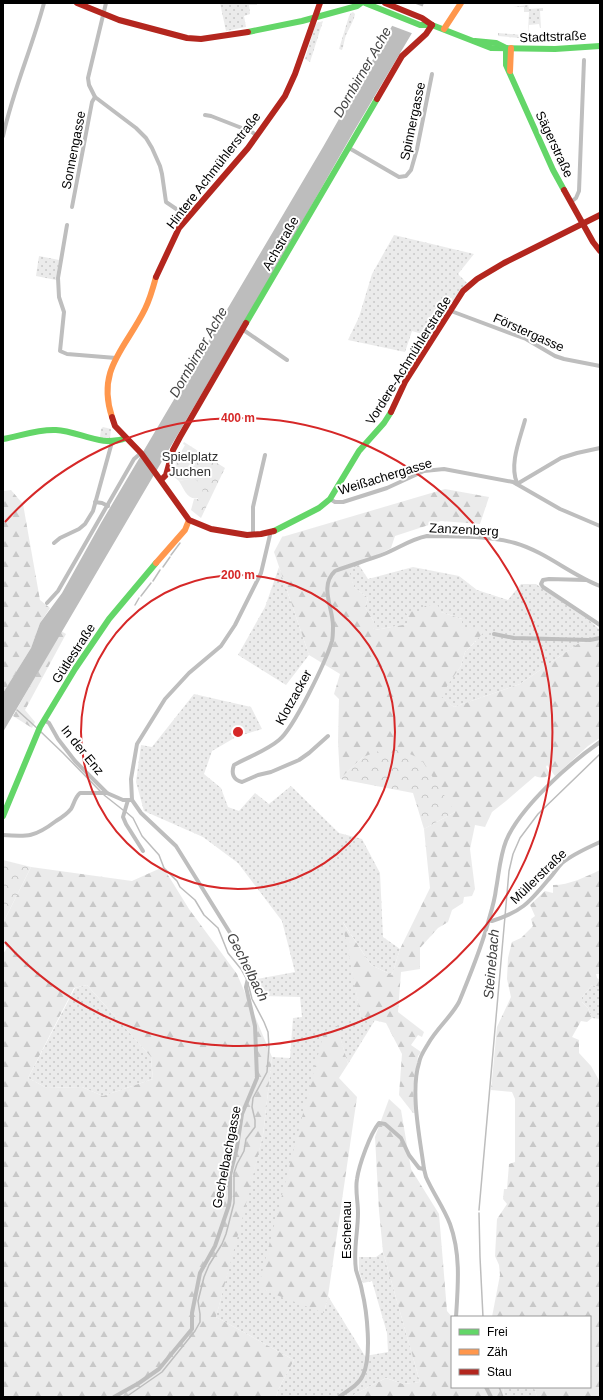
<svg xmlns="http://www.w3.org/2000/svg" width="603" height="1400" viewBox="0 0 603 1400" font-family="Helvetica,sans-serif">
	<defs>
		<pattern id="grass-dots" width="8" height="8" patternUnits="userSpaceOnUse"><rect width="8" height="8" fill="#ebebeb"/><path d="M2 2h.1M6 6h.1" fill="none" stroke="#c8c8c8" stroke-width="1.8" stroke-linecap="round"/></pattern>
		<pattern id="forest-firs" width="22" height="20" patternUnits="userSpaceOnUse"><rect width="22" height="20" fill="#ebebeb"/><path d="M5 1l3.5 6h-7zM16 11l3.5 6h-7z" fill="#c8c8c8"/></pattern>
		<pattern id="park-crowns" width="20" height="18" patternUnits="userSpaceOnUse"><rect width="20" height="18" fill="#ebebeb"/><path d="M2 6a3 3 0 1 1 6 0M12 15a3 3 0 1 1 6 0" fill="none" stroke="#c8c8c8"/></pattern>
	</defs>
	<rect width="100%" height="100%" fill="#fff"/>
	<!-- grass -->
	<g fill="url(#grass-dots)">
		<path d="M220,3H257V5H249L250,14L244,16L246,27L226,31Z"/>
		<path d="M528,5L529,9L543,8V11H540L541,28H540L539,24L529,25L528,35L531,39L498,36V33L523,35L524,32H528L529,12H524V7H513Z"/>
		<path d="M353,12L355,14C354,20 349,29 346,35C344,40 344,45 342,50L339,49L349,16L351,13Z"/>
		<path d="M323,21L310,62L305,59L315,25L317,23Z"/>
		<path d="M394,235L474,254L458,274L467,283L446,310L432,337L412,331L405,352L348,340L359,317L372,274Z"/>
		<path d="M39,256L59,260L56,280L36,276Z"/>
		<path d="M103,427L111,429L110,439L100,437L101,429Z"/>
		<path d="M359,565L368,579L413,567L459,576L477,590L508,600L521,584H536L590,621L600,630V640L579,643L520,684L454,707L439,696L461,666L465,652L476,641L462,627V619L441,612L418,615L406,612L409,619V624L375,630L371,626L374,622L365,607L368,598L354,587L348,570Z"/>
		<path d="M279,567L309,655L286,685L238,655L265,607Z"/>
		<path d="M194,694L251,707L262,729L236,737L212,751L204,774L221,788L228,807L239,811L255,793L269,804L291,786L339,833L362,839L380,873L383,937L400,949L392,975L371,965L343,922L361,1017L375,1020L348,1064L337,1027L324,1032V1313L328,1296L365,1356L388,1352L387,1333L372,1281L363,1283L359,1271V1257H376L383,1252L420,1382L403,1384L386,1378L355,1394L352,1397H276L279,1388L294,1360L216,1317L263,1135L272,1057L290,1058L293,1018L302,1017L300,997L263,996L257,979L295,972L282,921L238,863L203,837L144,811L136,782L141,745L152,747Z"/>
		<path d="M87,985L151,1057L153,1079L103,1096L82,1087L47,1088L28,1078L75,988Z"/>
		<path d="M592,985L600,987V1019L592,1018L588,1008L582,1002V997Z"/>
		<path d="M503,1387H534L537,1397H504Z"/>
	</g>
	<!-- forest -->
	<g fill="url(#forest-firs)" fill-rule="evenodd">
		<path d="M445,489L489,497L480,524L441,521L395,536L391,548L349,570L354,587L368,598L365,607L374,622L372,626L375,630L408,624L409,619L406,612L414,611L418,614L425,606L437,604L441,612L462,619V627L486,630L465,652L461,666L440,696L454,707L520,684L579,643L600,640V738L588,746L555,776L547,765L546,767L550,774C545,779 541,778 535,776L506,801L492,812L485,827L475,825L470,849L475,889L472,896L464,897L463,903L452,910L448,922L438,928L420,948V969L401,972L398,1012L424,1032L422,1037L418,1035L411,1045L421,1052L418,1056L413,1088L415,1113H413L399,1095L402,1054L386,1023L361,1017L342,921L371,965L392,975L400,949L430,888L424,829L455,812L363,757L340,779L338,742L339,699L334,694L340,674L309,655L274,552L282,537Z"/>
		<path d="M11,490L23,504L40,600L50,608L40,623L31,648L3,693V491Z"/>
		<path d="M61,631L66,634L25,710L35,722L32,728L13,716Z"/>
		<path d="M31,867L132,881L163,867L189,909L237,974L272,1057L263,1135L243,1216L216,1317L294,1360L279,1388L276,1397H3V954L7,948L3,940V923ZM87,985L151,1057L153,1079L103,1096L82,1087L47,1088L28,1078L74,988Z"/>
		<path d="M600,870V974H596L597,978L600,980V987L592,985L582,997V1002L588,1008L592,1018L587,1022L581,1021L572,1037L579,1040V1053L591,1066L600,1082V1397H537L534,1387H590V1317H492L500,1275L499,1265L495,1256L497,1219L507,1204L503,1199L504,1189H507L509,1164L515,1162V1099L512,1092L491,1090L497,1027L511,997L507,979L508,958L512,942L521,938L533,926L531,919L535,916L530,905L545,891L553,893V885C570,885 585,877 600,870Z"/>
		<path d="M337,1026L348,1064L339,1078L357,1097L328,1296L324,1313L258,1288L324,1032Z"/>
		<path d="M389,1099L401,1110L411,1169L439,1214L447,1311L452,1317V1387H503L504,1397H352L355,1394L386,1378L403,1384L420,1382L383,1252L379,1211L375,1137Z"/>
	</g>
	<!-- park -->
	<g fill="url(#park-crowns)">
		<path d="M184,442L225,468L201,518L191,510L194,499H198L194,478L179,481L173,476L178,453L180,454L185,445L183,444Z"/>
		<path d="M392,746L421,759L455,812L424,829L413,793L340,779L363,757Z"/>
		<path d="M3,860L31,867L3,923Z"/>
	</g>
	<!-- garden -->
	<path fill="#ebebeb" d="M194,478L202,485L203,496C189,504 185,491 179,481Z"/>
	<!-- water -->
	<path fill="#bdbdbd" d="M400,3H424L412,33L354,131L289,245L3,732V693L31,648L40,623L62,593L101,523L323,147L392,26Z"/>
	<!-- pier -->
	<path fill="#fff" d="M398,3H413L424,7L414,34L390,25Z"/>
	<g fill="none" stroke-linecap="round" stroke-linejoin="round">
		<!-- stream -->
		<g stroke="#bdbdbd" stroke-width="1.5">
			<path d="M171,555L180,543"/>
			<path d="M163,567L170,557"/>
			<path d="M153,581L160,570"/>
			<path d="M141,596L151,583"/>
			<path d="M135,605L139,598"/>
			<path d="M17,710L38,729"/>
			<path d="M40,731L63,753L101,792"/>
			<path d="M104,795L123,810"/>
			<path d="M126,812L133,818L142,836L159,855L164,868L177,881L180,887L195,900L204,915L218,928L228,953L241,969L247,980"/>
			<path d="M479,1210L509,871L513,854L520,838L538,814L600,754"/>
			<path d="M479,1213L480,1257L483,1317"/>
			<path d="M499,1387L503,1397"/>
			<path d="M126,1397L162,1372L195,1331L200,1322V1314L198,1301L204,1277L209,1265L222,1244L226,1234L234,1203V1173L237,1164L244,1151L246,1139L255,1127V1120L252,1107L253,1098L267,1072L269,1047L268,1032L264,1022L252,999L248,983"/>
		</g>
		<!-- street -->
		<g stroke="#bebebe" stroke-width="4">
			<path d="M106,3L88,78L89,85L95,97L136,128L146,138L152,148L160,166L162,174L166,202L188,217"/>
			<path d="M205,115L211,116L252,132L257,136"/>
			<path d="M3,136C13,90 32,48 44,3"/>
			<path d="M349,148L399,177L406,176L411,170L417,149L432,74"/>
			<path d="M571,202L576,198L579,191L584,60"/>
			<path d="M72,207L92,102L95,97"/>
			<path d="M67,225L58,278L59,297L64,312L60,351L67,354L116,358"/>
			<path d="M451,311L526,339L555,356L564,359L600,366"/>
			<path d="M242,329L287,360"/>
			<path d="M517,483C509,464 520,439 525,420"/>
			<path d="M517,484L561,458L577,453L600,448"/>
			<path d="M330,499L335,502H343L387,488L424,471L444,469L513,482L560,509L600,526"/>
			<path d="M95,502L102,503L108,506"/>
			<path d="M253,535V507L265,455"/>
			<path d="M54,543L60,538L79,529L85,524L93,511L112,442"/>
			<path d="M586,580L549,579L543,580L541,584L543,587L600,625"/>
			<path d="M47,603L58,591L134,459L141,453"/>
			<path d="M494,634L514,638L590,640L600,638"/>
			<path d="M44,720L49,723L58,739L75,761L107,793L123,800H132"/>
			<path d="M328,736L309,753L299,760L271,772L258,775L242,782C233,780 231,773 234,765C248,757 266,751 279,740C294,728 326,661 332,641C333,637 333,631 333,626C333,608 319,586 335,571C351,565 368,560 384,554C399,548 411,539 427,536C456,537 487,535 515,543C546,552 571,575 600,586"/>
			<path d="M128,800L123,817L126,824L143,851"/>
			<path d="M3,835C28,837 35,837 56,821C61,818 67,814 71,809C74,804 75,797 80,793H107"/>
			<path d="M489,920L492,921C521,912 529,903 548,880C553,875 557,868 562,863C573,854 587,848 600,842"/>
			<path d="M456,1317C458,1286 461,1254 450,1224C444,1208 433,1193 426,1177L424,1169C420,1138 410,1092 419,1063C420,1056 425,1049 428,1044C437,1028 451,1017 459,1002C470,975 482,947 489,919C492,909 495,899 496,889C499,873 500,856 506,841C520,807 570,763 600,742"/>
			<path d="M486,1387L491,1397"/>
			<path d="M114,1397L139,1383L159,1369L192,1329V1313L200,1273L215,1246L229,1205L230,1198V1175L237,1147L242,1114L257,1078L255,1026L246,987L250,970L249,966L237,944L176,846L141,813L132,800L131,779L137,744L165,699L189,673L221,646L235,625L261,573L270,535V532"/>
			<path d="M339,1397C347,1391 359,1385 363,1375C372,1356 367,1311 362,1291C361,1284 358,1277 356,1270C353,1251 358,1232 358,1213C358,1201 355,1190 357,1179C359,1165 370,1134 379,1123L385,1124L401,1138L409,1155L419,1168L424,1169"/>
		</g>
		<!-- fast -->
		<g stroke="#63d668" stroke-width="6">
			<path d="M365,3L420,25H432L491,48L555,49L600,46"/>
			<path d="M248,32L302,21L357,6L361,3"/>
			<path d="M475,41L496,43L506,48"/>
			<path d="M506,48V65L553,170L564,190"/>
			<path d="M246,323L377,99"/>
			<path d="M3,439C20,436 38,429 56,430C79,431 102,448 126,438"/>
			<path d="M274,531L319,508L330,499L359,451L384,423L391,412"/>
			<path d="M3,816L40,727L75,669L109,619L156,563"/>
		</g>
		<!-- slow -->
		<g stroke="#ff974d" stroke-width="6">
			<path d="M444,29L461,3"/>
			<path d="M510,71L511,48"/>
			<path d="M112,417C96,369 126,348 145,309C150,299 153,288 156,277"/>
			<path d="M156,563L185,530L189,520"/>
		</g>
		<!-- jam -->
		<g stroke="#b3261e" stroke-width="6">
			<path d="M77,3L119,20L187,38L201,39L248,32"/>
			<path d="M385,3L422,18L432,25"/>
			<path d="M377,99L402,56L426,34L432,25"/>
			<path d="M564,190L593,242L600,251"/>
			<path d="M156,277L179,228L248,148L285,96L295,74L320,3"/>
			<path d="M391,412L405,382L463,291L477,279L504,263L600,215"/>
			<path d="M112,417L115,426L141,453L189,520L211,529L247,535L261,534L274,531"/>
			<path d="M161,480L166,475L173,450L180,437L246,323"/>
		</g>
	</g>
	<!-- distance rings -->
	<g fill="none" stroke="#d62828" stroke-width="2">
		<circle cx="238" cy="732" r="157"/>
		<path d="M5 522A314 314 0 1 1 5 942"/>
	</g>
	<g text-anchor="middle" stroke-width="4" stroke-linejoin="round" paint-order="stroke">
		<!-- street labels -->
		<g font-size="13" fill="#000" stroke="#fff">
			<text transform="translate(553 36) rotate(-2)" y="5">Stadtstraße</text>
			<text transform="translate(412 121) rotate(-78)" y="5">Spinnergasse</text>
			<text transform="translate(555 144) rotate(65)" y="5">Sägerstraße</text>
			<text transform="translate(73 150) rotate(-79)" y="5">Sonnengasse</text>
			<text transform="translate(213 170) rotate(-52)" y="5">Hintere Achmühlerstraße</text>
			<text transform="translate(280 243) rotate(-60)" y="5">Achstraße</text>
			<text transform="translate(529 332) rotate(24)" y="5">Förstergasse</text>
			<text transform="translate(408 360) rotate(-58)" y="5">Vordere-Achmühlerstraße</text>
			<text transform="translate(385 476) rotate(-17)" y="5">Weißachergasse</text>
			<text transform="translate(464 529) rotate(3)" y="5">Zanzenberg</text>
			<text transform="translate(73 653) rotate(-57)" y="5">Gütlestraße</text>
			<text transform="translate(293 697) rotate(-61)" y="5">Klotzacker</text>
			<text transform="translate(83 750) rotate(51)" y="5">In der Enz</text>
			<text transform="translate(538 876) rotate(-44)" y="5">Müllerstraße</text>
			<text transform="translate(226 1157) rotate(-79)" y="5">Gechelbachgasse</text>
			<text transform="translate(346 1230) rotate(-90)" y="5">Eschenau</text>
		</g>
		<!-- park labels -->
		<g font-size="13" fill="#313131" stroke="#fff">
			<text x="190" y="461">Spielplatz<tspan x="190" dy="15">Juchen</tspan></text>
		</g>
		<!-- water labels -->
		<g font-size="14" font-style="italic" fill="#424242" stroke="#fff">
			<text transform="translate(362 72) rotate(-60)" y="5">Dornbirner Ache</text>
			<text transform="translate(198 352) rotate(-60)" y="5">Dornbirner Ache</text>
			<text transform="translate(491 964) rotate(-85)" y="5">Steinebach</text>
			<text transform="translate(248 967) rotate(63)" y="5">Gechelbach</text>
		</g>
	</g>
	<circle cx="238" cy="732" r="6" fill="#d62828" stroke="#fff" stroke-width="2"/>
	<g font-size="12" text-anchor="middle" font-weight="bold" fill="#d62828" stroke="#fff" stroke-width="4" stroke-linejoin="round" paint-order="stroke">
		<text x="238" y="422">400 m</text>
		<text x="238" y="579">200 m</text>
	</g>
	<!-- border -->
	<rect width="603" height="1400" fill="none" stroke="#000000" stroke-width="8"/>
	<!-- legend -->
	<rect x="451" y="1316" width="140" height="72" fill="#ffffff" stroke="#999999"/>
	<rect x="459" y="1329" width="20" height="6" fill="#63d668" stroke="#999999"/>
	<text x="487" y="1336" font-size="12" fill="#000000">Frei</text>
	<rect x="459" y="1349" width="20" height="6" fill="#ff974d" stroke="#999999"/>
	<text x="487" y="1356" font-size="12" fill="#000000">Zäh</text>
	<rect x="459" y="1369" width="20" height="6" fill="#b3261e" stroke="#999999"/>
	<text x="487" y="1376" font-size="12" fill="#000000">Stau</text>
</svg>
